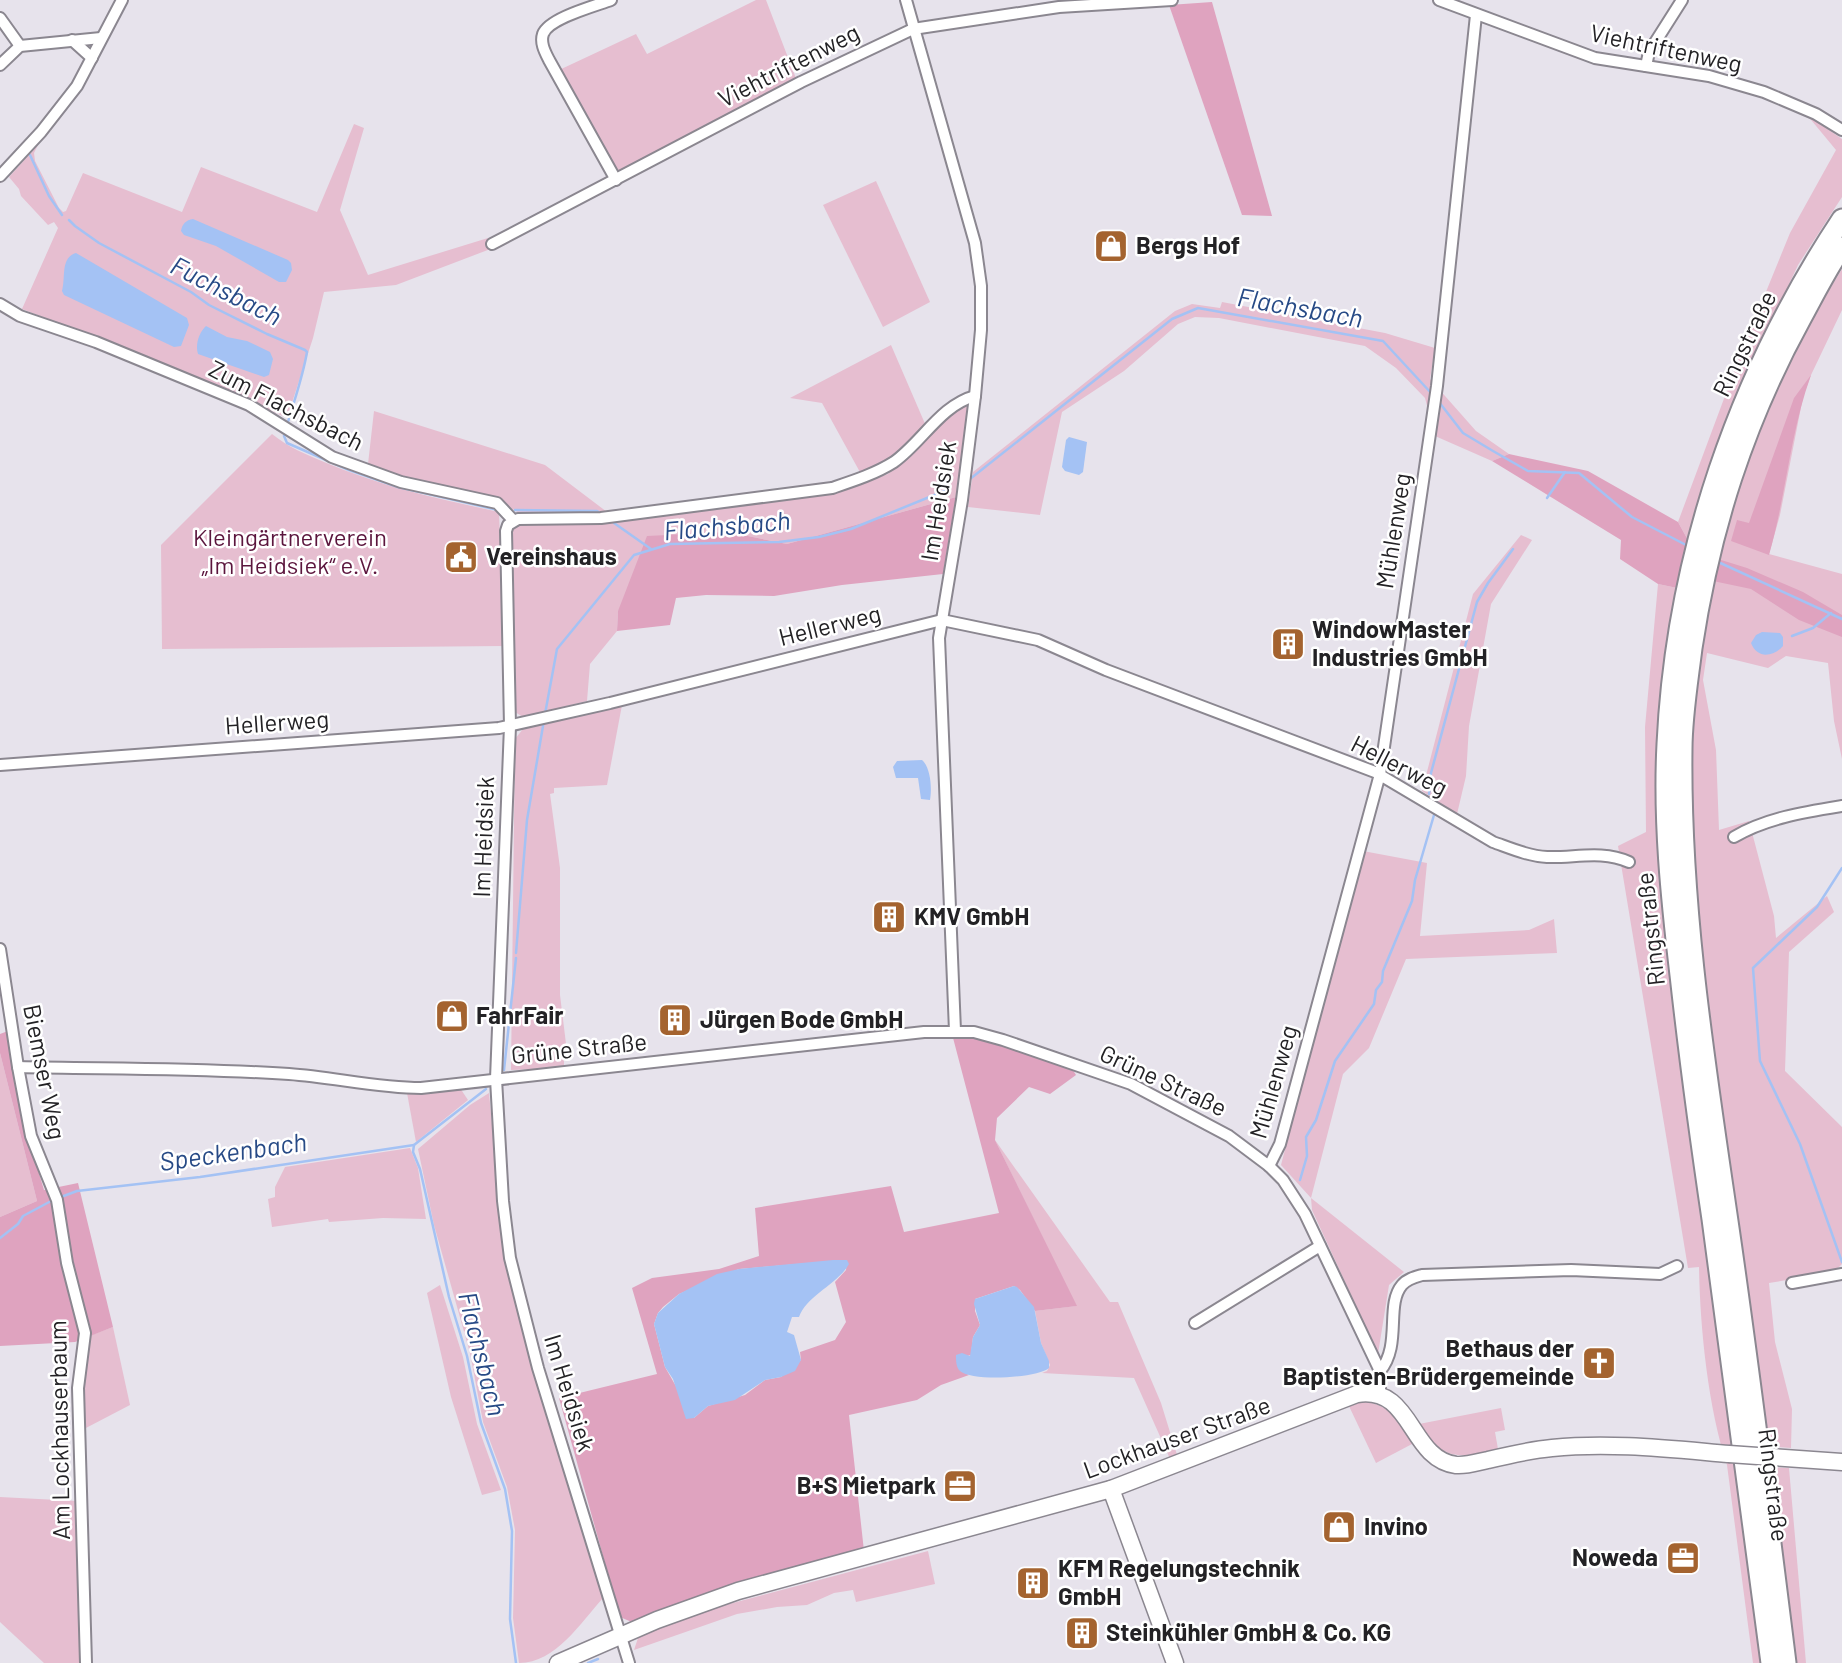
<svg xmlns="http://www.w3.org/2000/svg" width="1842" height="1663" viewBox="0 0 1842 1663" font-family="Barlow,sans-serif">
	<rect width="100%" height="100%" fill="#e7e3ec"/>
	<!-- green -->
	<g fill="#e6bed0">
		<path d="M756,0H766L797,81L619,174L610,166L557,71L636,34L647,54Z"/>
		<path d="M1807,115L1842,139V197L1798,265L1770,325L1716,455L1696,514L1689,542L1678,522L1741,353L1790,233L1836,150Z"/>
		<path d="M354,124L364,128L340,210L368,275L488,238L493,248L396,285L324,292L313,338L287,418L179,370L22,309L58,228L54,222L48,225L21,196L19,189L9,177L38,145L34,153L35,161L59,208L63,212L66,211L83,173L182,212L201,167L317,212Z"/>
		<path d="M876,181L930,302L883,327L823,205Z"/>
		<path d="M1842,269V310L1811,375L1803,397L1780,515L1769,554L1842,574V759L1834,721L1828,663L1786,656L1768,668L1707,653L1703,680L1716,750L1719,830L1749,821L1774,916L1776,938L1827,896L1834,912L1789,952L1785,1071L1842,1127V1264L1834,1272L1769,1283L1775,1342L1792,1409L1791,1448L1765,1446L1711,1051L1690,844V735L1695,681L1709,596L1746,453L1792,350Z"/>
		<path d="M1222,302L1385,333L1435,348L1430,379L1476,431L1509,454L1492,461L1435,436L1425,398L1396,368L1365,346L1219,318L1195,317L1178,324L1124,371L1062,412L1040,515L968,507L973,472L1175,311L1192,304L1220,308Z"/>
		<path d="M891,345L926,426L880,466L861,474L822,403L790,398Z"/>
		<path d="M969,405L956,497L787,544L728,532L618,611L617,631L590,664L587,701L523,717L515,712L511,530L527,520L601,521L835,493L888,474L957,410Z"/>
		<path d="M374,411L545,465L607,512L519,513L498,500L420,482L368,464Z"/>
		<path d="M272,434C288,447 305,454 324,462C380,486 439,499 499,512L504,646L162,649L161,545Z"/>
		<path d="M1521,535L1532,540L1491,604L1469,726L1466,776L1457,814L1422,791L1473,594Z"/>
		<path d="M1658,584L1677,588L1684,1068L1701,1212L1765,1663H1753L1727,1465C1708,1407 1700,1328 1699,1267L1688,1268L1618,846L1646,832L1645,727Z"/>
		<path d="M622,705L607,785L554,788V793L550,794L560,868V995L567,1052L564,1061V1068L511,1070L515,739L523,729Z"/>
		<path d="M1363,851L1427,863L1420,936L1529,930L1554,919L1557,953L1406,959L1369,1048L1343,1074L1311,1198L1404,1272L1389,1285L1378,1354L1312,1210L1311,1198L1281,1165Z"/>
		<path d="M0,1053L37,1201L0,1217Z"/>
		<path d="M460,1088L468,1100L416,1142L407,1093Z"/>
		<path d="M489,1093L505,1259L522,1331L603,1598C581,1622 556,1663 519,1663L513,1618L515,1530L507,1487L483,1422L470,1353L434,1225L418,1149L470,1105Z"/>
		<path d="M995,1140L1110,1302H1118L1161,1403L1178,1458L1171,1461L1134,1378L1042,1373L1047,1371L1050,1365L1041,1343L1035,1311L1076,1306Z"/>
		<path d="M410,1148L418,1168L426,1219L383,1218L329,1222L328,1219L272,1227L268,1199L275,1197V1187L285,1167Z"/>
		<path d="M440,1285L463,1357L477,1424L501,1490L482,1495L451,1397L427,1293Z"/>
		<path d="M113,1327L130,1405L84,1429L83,1379L89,1336Z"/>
		<path d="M1358,1401C1391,1404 1397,1417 1414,1443L1376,1463L1348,1404Z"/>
		<path d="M1501,1408L1505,1430L1495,1432L1498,1449C1459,1459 1442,1461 1419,1424Z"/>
		<path d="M1767,1467L1789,1468L1806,1663H1793Z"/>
		<path d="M0,1497L77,1501L81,1663H44L0,1622Z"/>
		<path d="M928,1551L935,1584L856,1602L853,1590L834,1593L807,1605L777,1607L737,1614L634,1650L639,1635L714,1608Z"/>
	</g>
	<!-- forest -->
	<g fill="#dfa3bf" fill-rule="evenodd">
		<path d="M1212,2L1272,216L1242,215L1169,5Z"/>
		<path d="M1811,375C1790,433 1786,496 1769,555L1731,541L1737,520L1749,523L1794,398Z"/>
		<path d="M1509,454L1588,471L1678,522L1689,542L1677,588L1658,584L1620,559L1621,540L1492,461Z"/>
		<path d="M956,497L943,574L842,585L774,596L706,595L676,598L670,625L617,631L618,611L647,536L728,532L787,544Z"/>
		<path d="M1718,559L1747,568L1803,592L1842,615V637L1799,620L1751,589L1713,581Z"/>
		<path d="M8,1031L28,1137L44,1190L78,1183L113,1327L75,1342L0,1346V1217L37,1201L0,1053V1034Z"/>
		<path d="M952,1034L974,1036L1071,1067L1076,1075L1050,1094L1029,1087L997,1118L995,1140L1077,1306L1035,1311L1020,1290L1014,1286L975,1299V1311L980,1325L973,1337L971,1355L967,1356L961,1371L969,1375L941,1385L917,1400L849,1415L864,1551L634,1623L620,1617L559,1398L657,1374L632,1288L652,1278L719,1269L759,1256L755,1208L891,1186L904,1232L999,1213ZM847,1260L846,1270L835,1282L846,1322L835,1340L800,1352L801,1360L781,1377L765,1380L745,1395L708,1406L694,1418L665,1367L654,1324L658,1313L663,1307L679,1294L739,1269Z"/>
	</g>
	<!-- water -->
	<g fill="#a4c2f4">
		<path d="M193,219L288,260L291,263L292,270L286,282H279L216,246L184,235L181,231C182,224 186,220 193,219Z"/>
		<path d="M76,253L187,318L189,325L181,346L174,347L64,295L62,291C66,277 60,258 76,253Z"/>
		<path d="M206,326L227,337L247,341L270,352L273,359L269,375L264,377L198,354C195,345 199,332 206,326Z"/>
		<path d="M1069,437L1087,442L1083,472L1079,475L1065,471L1062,467L1066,440Z"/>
		<path d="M1762,632L1780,633L1783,637V646C1773,657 1757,659 1751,643L1756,635Z"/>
		<path d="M922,760C931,768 932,789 930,800L921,799L918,778H896L893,767L897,761Z"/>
		<path d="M833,1260H847L849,1264C837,1285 807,1295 799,1317H792L787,1332L794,1335L801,1360L795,1371L781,1377L765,1380L735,1400L708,1406L694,1418L686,1419L673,1379L665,1367L654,1324L658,1313L679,1294L717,1274L739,1269Z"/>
		<path d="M1014,1286L1017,1287L1034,1307L1041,1343L1049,1361V1368C1038,1378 972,1382 960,1371C956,1367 956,1361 956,1355L962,1353L970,1356L973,1337L980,1325L974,1304L975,1299Z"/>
	</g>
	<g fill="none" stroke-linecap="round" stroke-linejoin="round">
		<!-- stream -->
		<g stroke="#a4c2f4" stroke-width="2.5">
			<path d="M30,155L49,196L62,215"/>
			<path d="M69,220L75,226L99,243L191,292L209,305L267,334L305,350L307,352C303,376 295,398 288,422"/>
			<path d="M1439,402L1463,433L1493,451L1528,471L1579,473L1632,517L1688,546"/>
			<path d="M284,436L287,443L349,470L398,487L498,510"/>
			<path d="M970,479L1172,319L1198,308L1383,341L1432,394"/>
			<path d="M1547,498L1565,472"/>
			<path d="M515,510L597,511L600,513"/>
			<path d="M614,523L651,549"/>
			<path d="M1716,561L1842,619"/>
			<path d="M1792,636L1813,628L1831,613"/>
			<path d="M545,714L557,649L634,555L670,544L779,542L819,537L851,529L949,489"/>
			<path d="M1429,794L1431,773L1477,602L1488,583L1513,549"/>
			<path d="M1842,868L1817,907L1753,968L1760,1061L1800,1144L1842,1262"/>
			<path d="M516,953L527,820L544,720"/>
			<path d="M504,1070L516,958"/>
			<path d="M486,1089L414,1145L413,1152L420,1169L449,1297L467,1356L481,1423L505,1489L512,1531L510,1619L516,1663"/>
			<path d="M1300,1180L1307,1156L1306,1137L1316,1120L1335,1061L1374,1004L1376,990L1382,982L1383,971L1412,901L1415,880L1434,815"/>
			<path d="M61,1197L77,1191L200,1177L414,1145"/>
			<path d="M0,1238L18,1224L23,1216L53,1200"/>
			<path d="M588,1663L598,1659"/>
		</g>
		<!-- street casing -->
		<g stroke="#8b8790" stroke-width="14">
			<g id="street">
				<path d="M611,0C595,6 549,18 543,34C540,43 545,52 549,60L616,180"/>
				<path d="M906,0L975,243L981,286V330L975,396L962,500L939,638L955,1031"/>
				<path d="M1439,0L1595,58L1709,76L1764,92L1816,114L1842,130"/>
				<path d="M0,18L20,46"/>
				<path d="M72,40L92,58"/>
				<path d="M0,65L20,46L101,38"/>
				<path d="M1646,66L1649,52L1682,0"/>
				<path d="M0,176L41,132L77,86L122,0"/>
				<path d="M492,244L801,82L913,29L1059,7L1172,0"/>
				<path d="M0,304L20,316L96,342L249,405L332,457L401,482L497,503L513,520"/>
				<path d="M0,765L499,728L610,703L942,620L1038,640L1106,670L1375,772L1493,842C1510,848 1528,856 1547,857C1575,858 1602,850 1629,862"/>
				<path d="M1734,837C1766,818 1805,812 1842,806"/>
				<path d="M0,949L18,1067L31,1136L57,1200L67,1263L85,1333L78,1388L86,1663"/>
				<path d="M18,1067C108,1069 199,1068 289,1074C333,1077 377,1088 421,1088L924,1032H974L1003,1040L1131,1084L1229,1136L1269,1166L1283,1180L1305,1214L1380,1371V1395"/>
				<path d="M1269,1166L1280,1144L1380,774L1437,386L1476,15"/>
				<path d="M1792,1283L1842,1274"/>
				<path d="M1195,1323L1320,1246"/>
				<path d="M1380,1371C1402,1345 1385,1305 1402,1285C1407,1279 1415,1277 1422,1275L1571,1270L1660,1274L1677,1266"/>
				<path d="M629,1663L538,1368L510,1258L503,1201L496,1079L510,726L506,531L508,525L518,519L601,518L832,488C853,481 875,474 894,462C922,442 941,405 975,396"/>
			</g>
		</g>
		<!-- secondary casing -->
		<g stroke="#8b8790" stroke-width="19">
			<g id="secondary">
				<path d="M1772,1457L1842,1462"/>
				<path d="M1111,1489L1175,1663"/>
				<path d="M558,1663L657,1620L738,1591L1111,1489L1357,1394C1413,1385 1409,1459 1456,1465C1467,1466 1478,1462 1488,1460C1509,1455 1530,1450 1552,1448C1610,1442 1670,1449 1729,1454"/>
			</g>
		</g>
		<!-- highway casing -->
		<g stroke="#8b8790" stroke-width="23">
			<g id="highway">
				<path d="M1771,1663C1752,1515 1733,1367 1712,1219C1700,1138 1689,1056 1680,975C1671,898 1663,821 1667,744C1676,556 1738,376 1842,219"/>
				<path d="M1786,1663C1768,1518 1750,1373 1729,1228C1706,1070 1680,910 1682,749C1682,716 1688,681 1692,648C1710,529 1744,422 1802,317C1815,293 1827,269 1842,247"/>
			</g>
		</g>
		<!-- street -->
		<use href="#street" stroke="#fff" stroke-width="10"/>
		<!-- secondary -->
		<use href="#secondary" stroke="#fff" stroke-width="16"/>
		<!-- highway -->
		<use href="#highway" stroke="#fff" stroke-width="19"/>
		<!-- secondary-bridge casing -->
		<g stroke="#8b8790" stroke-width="19" stroke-linecap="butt">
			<path id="secondary-bridge" d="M1729,1454L1772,1457"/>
		</g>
		<!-- secondary-bridge -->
		<use href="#secondary-bridge" stroke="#fff" stroke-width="16"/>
	</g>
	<!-- icons -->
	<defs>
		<g id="shop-square" transform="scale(1.75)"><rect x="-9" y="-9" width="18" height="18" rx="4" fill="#a4632f" stroke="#fff"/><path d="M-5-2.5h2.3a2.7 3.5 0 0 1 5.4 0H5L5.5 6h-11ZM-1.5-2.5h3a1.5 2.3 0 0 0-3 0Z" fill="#fff"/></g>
		<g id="civic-square" transform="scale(1.75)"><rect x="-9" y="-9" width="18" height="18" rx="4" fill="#a4632f" stroke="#fff"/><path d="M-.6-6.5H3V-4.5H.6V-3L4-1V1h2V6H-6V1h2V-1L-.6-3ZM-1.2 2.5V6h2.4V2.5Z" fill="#fff"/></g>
		<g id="building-square" transform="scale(1.75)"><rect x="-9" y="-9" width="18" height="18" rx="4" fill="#a4632f" stroke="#fff"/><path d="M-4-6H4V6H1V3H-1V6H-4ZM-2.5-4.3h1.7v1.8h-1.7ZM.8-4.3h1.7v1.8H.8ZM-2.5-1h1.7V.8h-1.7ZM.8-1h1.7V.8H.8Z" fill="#fff"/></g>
		<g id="church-square" transform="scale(1.75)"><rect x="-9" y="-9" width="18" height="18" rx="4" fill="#a4632f" stroke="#fff"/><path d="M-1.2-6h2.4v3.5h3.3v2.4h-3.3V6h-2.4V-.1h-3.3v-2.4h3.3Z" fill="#fff"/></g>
		<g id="office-square" transform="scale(1.75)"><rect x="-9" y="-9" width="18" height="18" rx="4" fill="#a4632f" stroke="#fff"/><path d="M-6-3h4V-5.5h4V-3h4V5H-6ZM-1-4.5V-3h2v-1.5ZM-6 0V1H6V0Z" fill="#fff"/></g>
	</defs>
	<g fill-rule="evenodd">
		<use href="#shop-square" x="1111" y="246"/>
		<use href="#civic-square" x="461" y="557"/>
		<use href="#building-square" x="1288" y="644"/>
		<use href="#building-square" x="889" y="917"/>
		<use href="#shop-square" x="452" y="1016"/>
		<use href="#building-square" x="675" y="1020"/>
		<use href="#church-square" x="1599" y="1363"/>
		<use href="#office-square" x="960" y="1486"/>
		<use href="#shop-square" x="1339" y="1527"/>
		<use href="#office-square" x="1683" y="1558"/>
		<use href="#building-square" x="1033" y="1583"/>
		<use href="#building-square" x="1082" y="1633"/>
	</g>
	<g text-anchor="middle" stroke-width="5" stroke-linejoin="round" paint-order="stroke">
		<!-- street labels -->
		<g font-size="24" fill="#232225" stroke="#fff">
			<text transform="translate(1666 49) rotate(12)" y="8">Viehtriftenweg</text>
			<text transform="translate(789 66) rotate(-27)" y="8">Viehtriftenweg</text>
			<text transform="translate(1745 344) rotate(-64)" y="8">Ringstraße</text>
			<text transform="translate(286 406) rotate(27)" y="8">Zum Flachsbach</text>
			<text transform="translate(939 501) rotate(-81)" y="8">Im Heidsiek</text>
			<text transform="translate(1394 531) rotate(-81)" y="8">Mühlenweg</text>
			<text transform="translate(830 626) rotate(-14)" y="8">Hellerweg</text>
			<text transform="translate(277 723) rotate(-4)" y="8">Hellerweg</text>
			<text transform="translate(1399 766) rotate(27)" y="8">Hellerweg</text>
			<text transform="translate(484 837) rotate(-88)" y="8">Im Heidsiek</text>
			<text transform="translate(1651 929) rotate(-96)" y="8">Ringstraße</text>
			<text transform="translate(579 1049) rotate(-6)" y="8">Grüne Straße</text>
			<text transform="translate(44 1072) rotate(79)" y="8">Biemser Weg</text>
			<text transform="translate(1163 1081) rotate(25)" y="8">Grüne Straße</text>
			<text transform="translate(1274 1082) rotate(-74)" y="8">Mühlenweg</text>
			<text transform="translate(569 1393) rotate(73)" y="8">Im Heidsiek</text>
			<text transform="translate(60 1430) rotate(-91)" y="8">Am Lockhauserbaum</text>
			<text transform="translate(1177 1438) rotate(-20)" y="8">Lockhauser Straße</text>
			<text transform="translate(1773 1485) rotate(83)" y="8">Ringstraße</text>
		</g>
		<!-- poi labels -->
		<g font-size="24" font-weight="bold" fill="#232225" stroke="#fff" text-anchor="start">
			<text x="1136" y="254">Bergs Hof</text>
			<text x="486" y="565">Vereinshaus</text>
			<text x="1312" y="638">WindowMaster<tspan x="1312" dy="28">Industries GmbH</tspan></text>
			<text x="914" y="925">KMV GmbH</text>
			<text x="476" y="1024">FahrFair</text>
			<text x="700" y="1028">Jürgen Bode GmbH</text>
			<text x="1574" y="1357" text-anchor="end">Bethaus der<tspan x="1574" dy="28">Baptisten-Brüdergemeinde</tspan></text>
			<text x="936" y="1494" text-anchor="end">B+S Mietpark</text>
			<text x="1364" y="1535">Invino</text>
			<text x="1658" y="1566" text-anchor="end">Noweda</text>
			<text x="1058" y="1577">KFM Regelungstechnik<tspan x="1058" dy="28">GmbH</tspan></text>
			<text x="1106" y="1641">Steinkühler GmbH &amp; Co. KG</text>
		</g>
		<!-- park labels -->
		<g font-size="24" fill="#5b153d" stroke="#fff">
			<text x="290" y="546">Kleingärtnerverein<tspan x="290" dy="28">„Im Heidsiek“ e.V.</tspan></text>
		</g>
		<!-- water labels -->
		<g font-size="26" font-style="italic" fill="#274a86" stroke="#fff">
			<text transform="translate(226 291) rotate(27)" y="9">Fuchsbach</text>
			<text transform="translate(1300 308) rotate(10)" y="9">Flachsbach</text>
			<text transform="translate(727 526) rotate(-5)" y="9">Flachsbach</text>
			<text transform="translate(233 1152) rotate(-8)" y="9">Speckenbach</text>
			<text transform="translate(482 1354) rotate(76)" y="9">Flachsbach</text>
		</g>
	</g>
</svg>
